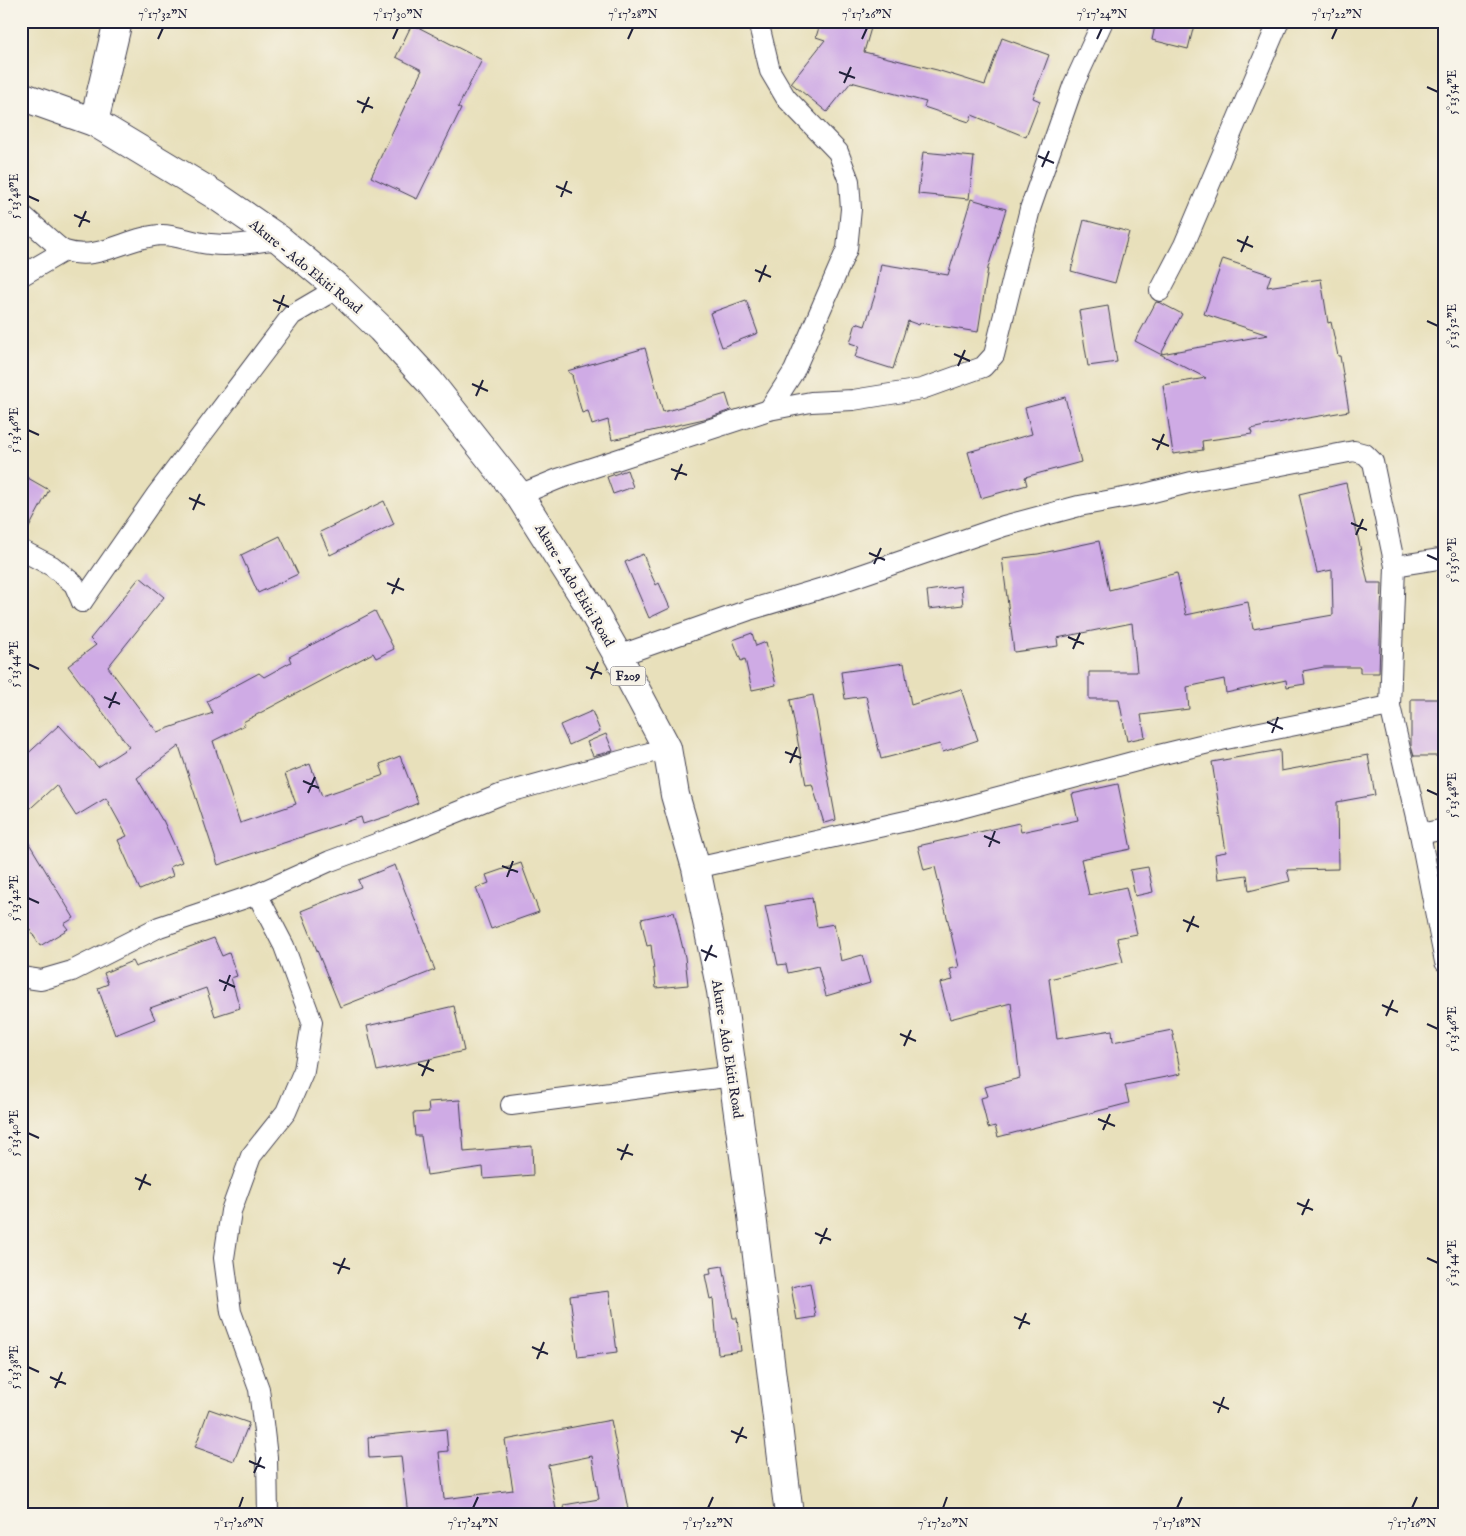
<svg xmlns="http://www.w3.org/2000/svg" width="1466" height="1536" viewBox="0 0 1466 1536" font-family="'IM FELL English',serif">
	<rect width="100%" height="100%" fill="#f7f3e8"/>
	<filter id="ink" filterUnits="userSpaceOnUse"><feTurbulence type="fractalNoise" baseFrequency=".02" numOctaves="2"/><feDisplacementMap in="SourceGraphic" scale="10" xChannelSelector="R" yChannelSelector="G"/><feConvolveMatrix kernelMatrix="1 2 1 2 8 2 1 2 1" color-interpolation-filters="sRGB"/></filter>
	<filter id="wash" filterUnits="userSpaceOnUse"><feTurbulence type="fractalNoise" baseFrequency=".0096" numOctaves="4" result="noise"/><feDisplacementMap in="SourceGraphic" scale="20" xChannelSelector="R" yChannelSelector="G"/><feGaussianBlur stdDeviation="1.12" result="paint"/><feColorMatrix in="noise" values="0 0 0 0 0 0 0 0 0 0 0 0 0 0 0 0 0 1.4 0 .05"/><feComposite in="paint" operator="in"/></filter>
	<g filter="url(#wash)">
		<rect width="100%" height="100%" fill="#e8e0bb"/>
		<g id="blocks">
			<!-- building -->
			<g fill="#cfabe5">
				<path d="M821,21H873L864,52L937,70L985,85L1002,38L1049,55L1033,98L1040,101L1026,137L972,115L969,122L924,107L926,102L851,82L827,112L791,83L825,40L816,37Z"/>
				<path d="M1156,21H1195L1188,49L1152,40Z"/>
				<path d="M412,24L482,60L458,107L461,109L417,199L371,177L422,70L396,57Z"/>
				<path d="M923,152L974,157L969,199L918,194Z"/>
				<path d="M971,199L1006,209L988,268L978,332L920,323L919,325L908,321L893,369L855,357L859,346L850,343L856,323L865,326L876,292L881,264L948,275Z"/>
				<path d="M1084,220L1129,232L1115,283L1071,271Z"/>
				<path d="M1223,259L1271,275L1267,287L1321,279L1328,323L1331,322L1338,356H1340L1349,411L1302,419L1301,418L1251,429L1252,434L1202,441L1203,450L1173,454L1163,385L1206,378L1135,341L1156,302L1161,303L1182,314L1161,354L1268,335L1204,314Z"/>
				<path d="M746,300L758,333L722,347L710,313Z"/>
				<path d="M1108,306L1117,362L1088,366L1079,311Z"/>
				<path d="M645,348L663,412L726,394L731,410L708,418L612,440L608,420L592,425L588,411L582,413L572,376H573L567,371Z"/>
				<path d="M1065,397L1081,462L1025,477L1027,485L981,498L968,452L1032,434L1025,408Z"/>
				<path d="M627,470L633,487L613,494L607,477Z"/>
				<path d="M21,474L49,490L23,539L21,538Z"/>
				<path d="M1346,483L1368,583H1382L1379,673H1360V667H1324L1303,671L1305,684L1287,687L1286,680L1226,693L1224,679L1187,687L1189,709L1141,715L1145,737L1127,741L1119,699H1089V672H1137L1132,623L1057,638L1058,646L1014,652L1002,558L1038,554L1099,541L1109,590L1177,573L1186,615L1248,602L1253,629L1333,615L1332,570L1317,573L1299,494Z"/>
				<path d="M384,501L394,524L330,555L320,532Z"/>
				<path d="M280,536L298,574L258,593L241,555Z"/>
				<path d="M643,554L650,572L656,585L659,583L670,608L649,618L625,562Z"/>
				<path d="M140,577L164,597L108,667L157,732L213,713L207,701L259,673L264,677L291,662L289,657L375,611L394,649L376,658L373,653L243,722L245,725L213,741L240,823L296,804L285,774L310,764L322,796L384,775L380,764L400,756L418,803L388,816L363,824L361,817L218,865L179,746L137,778L162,820H163L182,862L170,867L173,876L140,890L118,840L127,836L106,798L76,816L56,785L21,817V760L59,725L98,767L129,747L68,666L96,645L90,639Z"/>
				<path d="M961,586L963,605L929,609L927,591Z"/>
				<path d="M752,633L756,646L766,642L776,685L752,690L745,659L741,661L733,640Z"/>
				<path d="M904,663L911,705L961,689L978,740L943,752L940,744L881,759L866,696L845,699L841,672Z"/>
				<path d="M813,695L836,820L824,823L812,784L806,785L790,700Z"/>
				<path d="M1411,699H1445V756H1414L1411,746Z"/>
				<path d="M592,711L600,731L569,745L560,725Z"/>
				<path d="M606,734L613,751L593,756L587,742Z"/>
				<path d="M1280,750L1281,771L1368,755L1375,795L1337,802L1338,869L1287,870L1290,881L1249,891L1247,875L1218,879L1215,854L1226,852L1212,762Z"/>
				<path d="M1118,784L1131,849L1081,859L1089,895L1126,887L1137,934L1117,938L1123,962L1049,979L1057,1039L1112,1030L1113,1042L1172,1030L1181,1074L1125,1085L1129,1103L998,1137L995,1126L988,1128L981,1098L988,1096L985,1087L1020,1078L1011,1003L950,1019L940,983L953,980L950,969L959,967L935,867L924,870L918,846L1019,823L1021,832L1078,820L1072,794Z"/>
				<path d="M21,830L74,918L64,924L68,929L40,946L21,916Z"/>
				<path d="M521,863L539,912L491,929L476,888L489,883L486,875Z"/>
				<path d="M395,865L435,970L340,1007L301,911L361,887L358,880Z"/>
				<path d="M1148,867L1153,892L1135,896L1130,870Z"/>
				<path d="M812,898L817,927L834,924L841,961L862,955L870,983L826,996L818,966L788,973L786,964L778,965L765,906Z"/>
				<path d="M674,912L685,957L688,985L656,988L651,945L647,946L641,919Z"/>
				<path d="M214,938L222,956L229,953L237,976L231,978L240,1008L215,1016L206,988L150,1008L155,1019L115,1035L98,988L108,984L104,973L132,961L135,967Z"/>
				<path d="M454,1006L464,1051L377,1071L367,1026Z"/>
				<path d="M460,1100L464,1152L532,1146L533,1175L484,1179L483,1167L427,1175L421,1136H415L413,1113L429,1112L428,1102Z"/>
				<path d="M723,1266L733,1318H737L741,1351L718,1354L713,1298L710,1299L705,1275L711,1274L710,1268Z"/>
				<path d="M810,1283L816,1317L797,1320L791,1287Z"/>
				<path d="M609,1291L617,1352L578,1357L570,1296Z"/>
				<path d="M209,1409L249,1423L234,1461L195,1447Z"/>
				<path d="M611,1420L629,1515H565L564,1505L599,1499L592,1456L548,1465L557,1515H408L401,1456L369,1458L368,1437L446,1429L448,1451L439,1452L444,1499L513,1490L505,1440Z"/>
			</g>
		</g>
	</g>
	<g filter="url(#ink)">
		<use href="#blocks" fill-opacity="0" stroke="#403e4e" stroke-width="1"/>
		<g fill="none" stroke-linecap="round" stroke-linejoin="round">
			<!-- street casing -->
			<g stroke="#403e4e" stroke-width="22">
				<g id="street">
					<path d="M758,21L770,71L786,98L838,152L849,181L851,209L847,249L794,371L769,410"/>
					<path d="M21,214C29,220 59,249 65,251C99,262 129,236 162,235C177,235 194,243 210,244C233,247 256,242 279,239"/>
					<path d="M21,276L64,251"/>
					<path d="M1160,291L1184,245L1279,21"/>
					<path d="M519,495L558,479L769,410L811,402L853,400L922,389L983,367L994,355L1030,209L1073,86L1103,21"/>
					<path d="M21,550L52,566L74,584L82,602"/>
					<path d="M1395,566L1445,558"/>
					<path d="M82,602L157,494L292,315L338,288"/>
					<path d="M618,656L749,610L826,587L1004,526L1079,506L1145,494L1192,482L1354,451L1365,454L1373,462L1395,566L1390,706L1420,834L1445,829"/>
					<path d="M1420,834L1445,962"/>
					<path d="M696,868L946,812L1155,756L1221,740L1390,706"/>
					<path d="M257,894L284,946L312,1022L304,1070L286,1112L251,1156L231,1211L224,1258L231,1312L259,1389L267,1457L268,1515"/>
					<path d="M21,977L41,980L72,971L159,927L257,894L330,861L403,834L502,794L667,748"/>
					<path d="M511,1105L733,1076"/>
				</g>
			</g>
			<!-- secondary casing -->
			<g stroke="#403e4e" stroke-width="30">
				<path id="secondary" d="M94,122L118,21"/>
			</g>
			<!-- primary casing -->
			<g stroke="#403e4e" stroke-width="30">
				<path id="primary" d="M21,96L94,122L215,195L279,239L338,288L381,329L429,381L519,495L592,610L618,656L667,748L675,795L696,868L721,991L750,1199L789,1515"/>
			</g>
			<!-- street -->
			<use href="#street" stroke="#fff" stroke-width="20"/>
			<!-- secondary -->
			<use href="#secondary" stroke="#fff" stroke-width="28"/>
			<!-- primary -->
			<use href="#primary" stroke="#fff" stroke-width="28"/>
		</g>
	</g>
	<!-- ticks -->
	<path fill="none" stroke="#22223b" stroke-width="2" d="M158,39L163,28M393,39L398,28M628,39L633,28M862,39L867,28M1097,39L1102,28M1332,39L1337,28M839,72L855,78M844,83L851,67M1427,87L1438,92M357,101L373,108M362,113L369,97M1038,156L1054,163M1042,167L1049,151M556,186L572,193M28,196L39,201M561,197L567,181M74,215L90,222M79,227L86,211M1237,240L1253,247M1241,252L1248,236M755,270L771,277M759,282L766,265M273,300L289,307M278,311L284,295M1427,321L1438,326M954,354L970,361M958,366L965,350M472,384L488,391M476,396L483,380M28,430L39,435M1152,439L1169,446M1157,450L1164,434M671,469L687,475M675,480L682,464M189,498L205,505M193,510L200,494M1351,523L1367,530M1356,535L1363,519M869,553L885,560M1427,555L1438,560M874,564L881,548M387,583L404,590M392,594L399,578M1068,637L1084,644M1073,649L1080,633M28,664L39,669M586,667L602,674M591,679L598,662M104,697L120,704M109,708L116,692M1267,722L1283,729M1272,733L1278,717M785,752L801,758M790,763L797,747M303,781L319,788M1427,790L1438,795M308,793L315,777M984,836L1000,843M989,847L995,831M502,866L518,872M507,877L513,861M28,898L39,903M1183,920L1199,927M1187,932L1194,916M701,950L717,957M705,961L712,945M219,980L235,987M224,991L230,975M1382,1005L1398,1012M1386,1016L1393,1000M1427,1024L1438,1029M900,1034L916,1041M904,1046L911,1030M418,1064L434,1071M422,1076L429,1060M1098,1119L1115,1126M1103,1130L1110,1114M28,1133L39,1138M617,1149L633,1155M621,1160L628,1144M135,1178L151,1185M139,1190L146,1174M1297,1203L1313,1210M1302,1215L1309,1199M815,1233L831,1240M820,1244L827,1228M1427,1258L1438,1263M333,1263L350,1269M338,1274L345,1258M1014,1317L1030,1324M1019,1329L1026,1313M532,1347L548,1354M537,1359L544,1342M28,1367L39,1372M50,1377L66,1384M55,1388L62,1372M1213,1402L1229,1409M1218,1413L1224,1397M731,1431L747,1438M736,1443L743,1427M249,1461L265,1468M254,1473L261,1457M239,1508L243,1497M473,1508L478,1497M708,1508L713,1497M943,1508L947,1497M1177,1508L1182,1497M1412,1508L1417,1497"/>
	<g text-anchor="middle" stroke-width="5" stroke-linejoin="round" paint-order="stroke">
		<!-- shield labels -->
		<rect fill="#f7f3e8" stroke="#62616f" stroke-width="1" x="610.5" y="666.5" width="35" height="19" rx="4"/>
		<g font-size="12" font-weight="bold" fill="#22223b">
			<text x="628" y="680">F209</text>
		</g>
		<!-- street labels -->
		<g font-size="14" fill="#22223b" stroke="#f7f3e8">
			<text transform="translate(306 266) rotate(39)" y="5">Akure - Ado Ekiti Road</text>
			<text transform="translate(575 585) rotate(59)" y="5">Akure - Ado Ekiti Road</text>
			<text transform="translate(728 1049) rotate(81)" y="5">Akure - Ado Ekiti Road</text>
		</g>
	</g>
	<!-- margin -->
	<rect width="1466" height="1536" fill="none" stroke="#f7f3e8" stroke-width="55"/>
	<rect x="28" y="28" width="1410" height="1480" fill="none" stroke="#22223b" stroke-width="2"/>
	<g font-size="12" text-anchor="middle" fill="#22223b">
		<text x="163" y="18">7°17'32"N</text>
		<text x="398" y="18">7°17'30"N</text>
		<text x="633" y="18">7°17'28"N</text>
		<text x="867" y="18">7°17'26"N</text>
		<text x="1102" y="18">7°17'24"N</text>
		<text x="1337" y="18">7°17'22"N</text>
		<text transform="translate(1452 92) rotate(-90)" y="4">5°13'54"E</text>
		<text transform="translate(14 196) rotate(-90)" y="4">5°13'48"E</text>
		<text transform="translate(1452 326) rotate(-90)" y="4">5°13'52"E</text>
		<text transform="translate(14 430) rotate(-90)" y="4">5°13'46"E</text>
		<text transform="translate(1452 560) rotate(-90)" y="4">5°13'50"E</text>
		<text transform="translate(14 664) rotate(-90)" y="4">5°13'44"E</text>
		<text transform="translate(1452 795) rotate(-90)" y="4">5°13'48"E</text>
		<text transform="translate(14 898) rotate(-90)" y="4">5°13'42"E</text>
		<text transform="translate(1452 1029) rotate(-90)" y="4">5°13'46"E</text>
		<text transform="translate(14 1133) rotate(-90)" y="4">5°13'40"E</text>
		<text transform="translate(1452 1263) rotate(-90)" y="4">5°13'44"E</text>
		<text transform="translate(14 1367) rotate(-90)" y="4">5°13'38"E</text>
		<text x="239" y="1527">7°17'26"N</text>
		<text x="473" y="1527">7°17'24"N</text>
		<text x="708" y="1527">7°17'22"N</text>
		<text x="943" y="1527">7°17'20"N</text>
		<text x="1177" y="1527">7°17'18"N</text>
		<text x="1412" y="1527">7°17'16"N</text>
	</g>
</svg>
